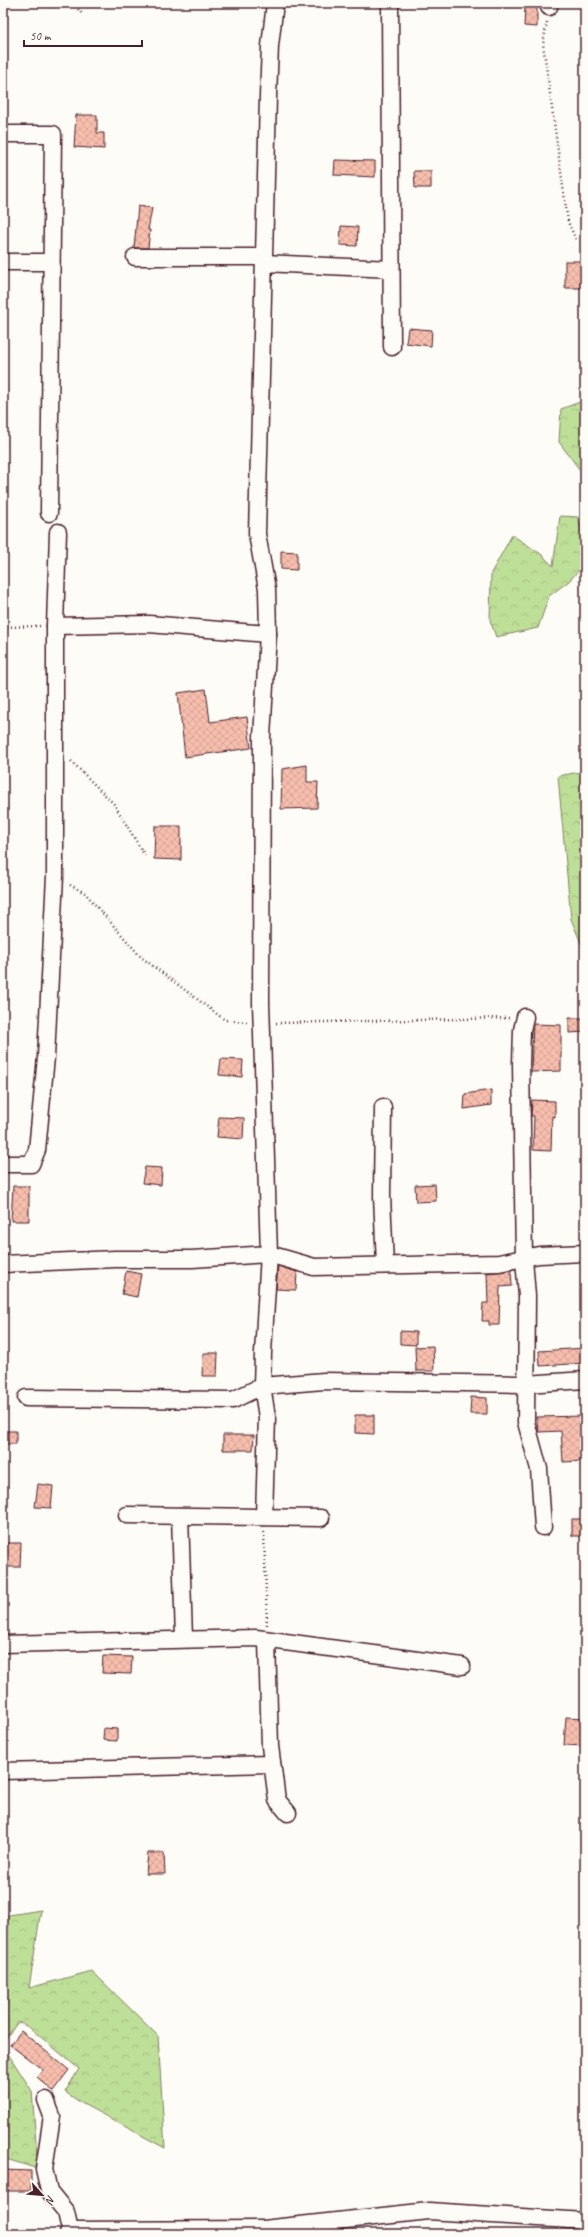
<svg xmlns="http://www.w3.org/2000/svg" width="588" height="2237" viewBox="0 0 588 2237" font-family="Caveat,sans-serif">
	<defs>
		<pattern id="forest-crowns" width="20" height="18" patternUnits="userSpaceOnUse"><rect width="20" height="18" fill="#bedf98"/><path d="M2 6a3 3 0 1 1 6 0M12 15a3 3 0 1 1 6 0" fill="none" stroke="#a5bf83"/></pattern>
		<pattern id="building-cross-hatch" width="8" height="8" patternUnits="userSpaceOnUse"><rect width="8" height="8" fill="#f7bead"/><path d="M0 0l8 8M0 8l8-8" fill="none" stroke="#d5a395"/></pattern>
	</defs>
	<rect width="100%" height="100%" fill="#fdfcf7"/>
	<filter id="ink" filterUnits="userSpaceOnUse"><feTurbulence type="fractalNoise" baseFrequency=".025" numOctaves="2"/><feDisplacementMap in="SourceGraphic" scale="8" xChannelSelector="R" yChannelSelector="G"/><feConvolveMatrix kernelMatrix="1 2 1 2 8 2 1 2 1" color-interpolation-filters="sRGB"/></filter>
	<g filter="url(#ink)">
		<!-- forest -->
		<g fill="url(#forest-crowns)" stroke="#847f62">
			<path d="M585,400V477L559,442L561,409Z"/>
			<path d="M560,516L578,517L585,543V564L569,581L549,596L538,628L496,637L490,620L491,573L512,535L541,554L553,566Z"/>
			<path d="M585,771V953L571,919L558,776Z"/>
			<path d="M41,1910L29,1988L92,1971L158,2036L165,2148L83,2104L65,2092L79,2069L30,2028L18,2022L3,2042V1916Z"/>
			<path d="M3,2046L32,2091L38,2169L3,2158Z"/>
		</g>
		<!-- building -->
		<g fill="url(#building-cross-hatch)" stroke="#4a1f2b">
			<path d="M525,7H537V27L524,26Z"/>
			<path d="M76,115H97V133H104V149L74,147Z"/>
			<path d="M335,160L375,161V177L334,175Z"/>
			<path d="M414,171H431V188H415Z"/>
			<path d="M138,206L152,208L148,230H150L148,248H134Z"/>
			<path d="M341,226L358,227L357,246L340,245Z"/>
			<rect x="565" y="261" width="16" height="27"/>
			<path d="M408,328L432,330L431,346L406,343Z"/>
			<path d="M281,551L297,552V570L281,569Z"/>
			<path d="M206,689L210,722L247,717L251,748L185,757L178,693Z"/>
			<path d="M307,765V782H318L317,808L281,809L282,769Z"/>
			<path d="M155,826H181V860L154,859Z"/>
			<path d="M569,1018H584V1032L569,1033Z"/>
			<path d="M533,1024L561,1025V1071L531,1072Z"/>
			<path d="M221,1059L243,1060L242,1077L219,1075Z"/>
			<path d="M491,1090V1105L464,1109L465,1094Z"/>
			<path d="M532,1100L555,1101V1117L552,1116L551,1151L533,1150L534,1116H531Z"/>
			<path d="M219,1117L244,1118L243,1139L217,1137Z"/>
			<path d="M145,1167L162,1168L161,1185L142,1183Z"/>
			<path d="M435,1184L436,1201L416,1202L415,1185Z"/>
			<path d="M13,1186H29V1221H11Z"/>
			<path d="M278,1266L297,1272L296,1290L276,1289Z"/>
			<path d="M511,1270L512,1286L500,1287L499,1325H489V1321H482L483,1303H488L487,1273Z"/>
			<path d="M126,1271L141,1274L137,1297L122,1294Z"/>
			<path d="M400,1331L416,1332V1345L400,1344Z"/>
			<path d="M433,1346L434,1371H416L415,1347Z"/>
			<path d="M585,1348V1363L540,1366L539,1351Z"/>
			<path d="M203,1353H218L217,1376H202Z"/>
			<path d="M471,1397L487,1398V1414H470Z"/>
			<path d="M355,1415H374V1434L355,1433Z"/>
			<path d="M585,1416V1431H582L583,1461L563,1462L561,1431L539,1432L536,1417Z"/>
			<rect x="3" y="1431" width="13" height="13"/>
			<path d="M223,1435H254L253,1450H223Z"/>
			<path d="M38,1484L53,1486L51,1508L35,1507Z"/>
			<rect x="572" y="1519" width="13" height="17"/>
			<path d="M3,1543H21L20,1567H3Z"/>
			<path d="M103,1656L132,1657L131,1674L102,1673Z"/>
			<path d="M566,1717L585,1718V1746L564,1745Z"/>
			<path d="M104,1728L117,1729V1741L103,1740Z"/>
			<path d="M148,1853H164L165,1874H146Z"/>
			<path d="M21,2031L69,2070L53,2091L37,2077L43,2070L10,2045Z"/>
			<path d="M3,2170L31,2171V2191H3Z"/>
		</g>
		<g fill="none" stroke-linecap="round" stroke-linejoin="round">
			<!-- minor casing -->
			<g stroke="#4a1f2b" stroke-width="19">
				<g id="minor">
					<path d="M390,3L392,347"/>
					<path d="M549,7L550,3"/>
					<path d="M3,134H53L49,513"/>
					<path d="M135,257H263"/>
					<path d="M3,262H51"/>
					<path d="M264,263L391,269"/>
					<path d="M55,626L149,624L268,634L267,589L257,534L268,97L270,46L275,3"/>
					<path d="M525,1017L522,1030L521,1063L524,1259L527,1296L526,1422L539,1469L543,1527"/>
					<path d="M383,1107L382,1196L385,1265"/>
					<path d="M3,1164H31L37,1150L46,1057L55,876V626L58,532"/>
					<path d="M3,1264L115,1259H192L269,1254L314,1267L499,1263L539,1255L585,1253"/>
					<path d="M26,1398L233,1400L262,1386L324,1381L526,1384L585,1380"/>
					<path d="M127,1515L321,1518"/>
					<path d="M180,1516L184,1638"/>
					<path d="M264,1517L267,1417L262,1386L263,1353L269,1254L261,1003L262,737L268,634"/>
					<path d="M267,1640L270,1746L277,1800L288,1813"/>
					<path d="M3,1644L256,1638L462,1666"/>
					<path d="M3,1771L272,1764"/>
					<path d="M46,2100L52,2116L44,2169L49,2191L66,2212L70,2230L68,2234"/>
					<path d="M70,2230L263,2229L429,2211L585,2221"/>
				</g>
			</g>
			<!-- path -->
			<g stroke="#4a1f2b" stroke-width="2.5" stroke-dasharray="1 3" stroke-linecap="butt">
				<path d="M73,3L83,15"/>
				<path d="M547,22L543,44L568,222L576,240"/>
				<path d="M3,627L40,626"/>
				<path d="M71,761L114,804L145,856"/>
				<path d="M70,885L85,893L141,957L225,1020L247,1022"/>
				<path d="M276,1023L509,1018"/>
				<path d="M264,1532L267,1625"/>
			</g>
			<!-- minor -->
			<use href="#minor" stroke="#fdfcf7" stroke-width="16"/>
		</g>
	</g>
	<!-- margin -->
	<rect width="588" height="2237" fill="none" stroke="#fdfcf7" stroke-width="16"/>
	<rect x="8" y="8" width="572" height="2221" fill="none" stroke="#4a1f2b" stroke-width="1.5" filter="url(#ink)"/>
	<!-- north arrow -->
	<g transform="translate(42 2195) rotate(117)" stroke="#fdfcf7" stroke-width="3" paint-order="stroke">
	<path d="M0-3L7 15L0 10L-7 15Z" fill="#4a1f2b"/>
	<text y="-6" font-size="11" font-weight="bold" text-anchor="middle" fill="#4a1f2b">N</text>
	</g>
	<!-- scale -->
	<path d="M24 40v6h118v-6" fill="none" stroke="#4a1f2b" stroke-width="2"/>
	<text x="30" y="40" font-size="12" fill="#4a1f2b" stroke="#fdfcf7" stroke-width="3" paint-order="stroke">50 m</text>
</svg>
